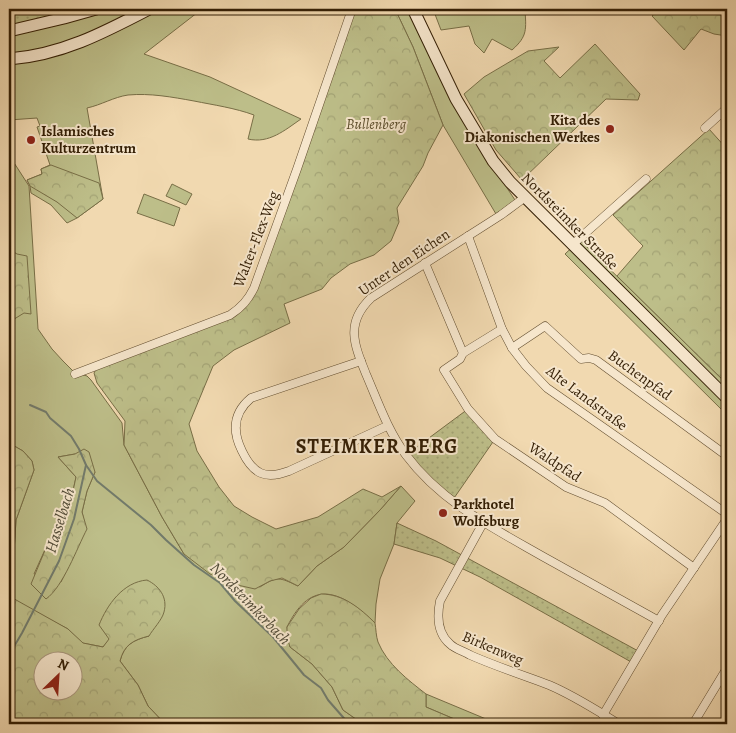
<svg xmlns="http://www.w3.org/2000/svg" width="736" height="733" viewBox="0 0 736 733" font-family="Alegreya,serif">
	<defs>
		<pattern id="forest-crowns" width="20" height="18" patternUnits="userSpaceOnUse" patternTransform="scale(1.25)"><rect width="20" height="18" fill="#bdbe89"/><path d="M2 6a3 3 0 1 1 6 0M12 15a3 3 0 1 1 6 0" fill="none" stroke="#a3a375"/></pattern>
		<pattern id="park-dots" width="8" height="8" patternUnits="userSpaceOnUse" patternTransform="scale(1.25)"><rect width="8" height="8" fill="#bdbe89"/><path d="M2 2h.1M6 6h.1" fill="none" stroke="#a3a375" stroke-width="1.8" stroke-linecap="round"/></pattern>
	</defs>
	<rect width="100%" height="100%" fill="#f1d9b0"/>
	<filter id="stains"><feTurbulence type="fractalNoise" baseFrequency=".004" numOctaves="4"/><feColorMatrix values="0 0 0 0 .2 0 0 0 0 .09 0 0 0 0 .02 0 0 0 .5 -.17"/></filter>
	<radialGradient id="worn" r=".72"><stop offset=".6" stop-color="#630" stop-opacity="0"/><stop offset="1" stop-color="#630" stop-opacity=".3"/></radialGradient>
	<!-- green -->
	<g fill="#bdbe89" stroke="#786e46" fill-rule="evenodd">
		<path d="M106,9H143L64,45L9,56V34L89,15Z"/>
		<path d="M160,9H202L144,54L210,77L301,119C285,130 269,144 248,139L254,115C235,108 214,105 194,101C172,97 150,93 128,95C114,97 101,105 87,108L103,199L77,218L67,223L51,205L31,193L30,186L27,180L42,174L41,169L50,165L37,127L40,126L37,118L9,120V63L100,38Z"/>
		<path d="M395,9H409L471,134L515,200L496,214L443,125L413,47Z"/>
		<path d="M433,9H525C526,29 528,36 512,50L492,39L484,53L475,44L469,26L441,30Z"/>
		<path d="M9,155L29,186L38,329L52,349L63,361L74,372L87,376L91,380L122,423L124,445L162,517L184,554L260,587C277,576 279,577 298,586L317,566L344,547L380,510L401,486L415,501L397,523L394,544L380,579L376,604L375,623C342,592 312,576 287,627L290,647L312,664L332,687L343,710L363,724H165L148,706L138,685L120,661C124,645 133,640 149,636L109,640L103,647L82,643L68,629L9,598V567L14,552L16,520L34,470L32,461L23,451L9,443ZM75,454L95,472L87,491L82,512L86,529L61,582L34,574L48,543L57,538L60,514L70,505L76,477L58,457Z"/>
		<path d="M172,184L192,194L186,205L166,196Z"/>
		<path d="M144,194L180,208L174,226L137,213Z"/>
		<path d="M580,240L727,384V415L565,254Z"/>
		<path d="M426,694L498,724H466L426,707Z"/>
	</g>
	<!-- forest -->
	<g fill="url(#forest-crowns)" stroke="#786e46" fill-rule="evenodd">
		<path d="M353,9H395L413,47L443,125L428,153L423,166L397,208L399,222L391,241L374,255L350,264L331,278L322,289L284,304L290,323L234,350L213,366L189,424L197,451L219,487L234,506L252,517L276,529L318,517L363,489L382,497L401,486L380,510L344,547L317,566L298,586L282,578L270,581L255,589L233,584L210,574L184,554L162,517L124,445L125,421L97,383L94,373L97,368L232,317C244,309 250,302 257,289Z"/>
		<path d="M660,9H727V36L714,34L701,29L684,50L652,16Z"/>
		<path d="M595,44L640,94L638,100L606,99L522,180L496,150L464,94L484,77L528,51L559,47L544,61L560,78Z"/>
		<path d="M709,129L727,149V384L617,276L643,246L613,215Z"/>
		<path d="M51,165L99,183L103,199L77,218L57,202L30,186L27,180L42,174L41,169Z"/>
		<path d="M9,247V249L17,254L27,256L31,314L24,313L11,321L9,338Z"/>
		<path d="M9,443L23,451L32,461L34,470L16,520L14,552L9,567Z"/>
		<path d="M84,449L89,452L95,472L87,491L82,512L87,529C77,548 63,587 46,599L31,584L48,543L57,538L60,514L70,505L76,477L58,457L75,454Z"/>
		<path d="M147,580C159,586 168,597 164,612C162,620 153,629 149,636C133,640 124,645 120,661L138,685L148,706L165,724H9V596L68,629L83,643L103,647L109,639L99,625C107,605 123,582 147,580ZM42,660H72V690H42Z"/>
		<path d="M321,594C343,594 360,608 375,623C376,629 376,636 378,642C387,664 408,680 426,694V707L466,724H363L343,710L332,687L312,664L290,647L287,637V627L299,609L311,598Z"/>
	</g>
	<!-- park -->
	<g fill="url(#park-dots)" stroke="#786e46">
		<path d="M9,9H77L36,20L9,25Z"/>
		<path d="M468,409L495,439L452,501L406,455Z"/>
		<path d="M397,523L436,541L640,652L633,663L480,577L440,558L394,544Z"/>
	</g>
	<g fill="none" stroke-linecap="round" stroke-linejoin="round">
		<!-- stream -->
		<g stroke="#727b6c" stroke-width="2">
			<path d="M30,405L46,412L50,418L71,436L79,449L86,465L97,481L151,525L166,540L194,565L220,583L235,601L273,637L304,675L321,688L328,700L349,724"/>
			<path d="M9,655L22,633L59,561L74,519L86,465"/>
		</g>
		<!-- street casing -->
		<g stroke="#624d2f" stroke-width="9">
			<g id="street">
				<path d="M705,128L727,108"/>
				<path d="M524,198L501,215L371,298C345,323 354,344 366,374C378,402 388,431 406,455C441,502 493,528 542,556C581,578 620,599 659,621"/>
				<path d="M468,236L502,329L512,348L526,366L547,388L727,514"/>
				<path d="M572,245L646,179"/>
				<path d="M425,263L463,353"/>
				<path d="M502,329L463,353L460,359L444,370L468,409L495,439L566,487L605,503L694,568"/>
				<path d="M512,348L545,326L581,359L589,358L596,360L727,456"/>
				<path d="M361,361L251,398C233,413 232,431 242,451C253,474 265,480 289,471L387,426"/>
				<path d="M75,374L230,315C242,307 248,300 254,288L297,169L352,9"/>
				<path d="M483,523L440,601C437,616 437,633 450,644C455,649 463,651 470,655C495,666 522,675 549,685C573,695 596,710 619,724"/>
				<path d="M603,715L662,615L727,519"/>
				<path d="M693,724L727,668"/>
			</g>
		</g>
		<!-- secondary casing -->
		<g stroke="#331e04" stroke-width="13">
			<g id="secondary">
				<path d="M413,9L456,99L493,161L510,182L727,398"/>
				<path d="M9,31L64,18L96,9"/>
				<path d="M9,59C61,55 103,33 149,9"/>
			</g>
		</g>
		<!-- street -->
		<use href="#street" stroke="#f6e6cc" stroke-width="8"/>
		<!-- secondary -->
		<use href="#secondary" stroke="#f6e6cc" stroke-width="11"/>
	</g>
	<!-- markers -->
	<g fill="#8f2418" stroke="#f6e6cc" stroke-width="2">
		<circle cx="610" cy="129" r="5"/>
		<circle cx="31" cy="140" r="5"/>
		<circle cx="443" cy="513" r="5"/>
	</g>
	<g text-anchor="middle" stroke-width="4" stroke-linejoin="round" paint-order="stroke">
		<!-- poi labels -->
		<g font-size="15" font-weight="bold" fill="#331e04" stroke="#f6e6cc" text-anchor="start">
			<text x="600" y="125" text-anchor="end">Kita des<tspan x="600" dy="17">Diakonischen Werkes</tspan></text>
			<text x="41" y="136">Islamisches<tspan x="41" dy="17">Kulturzentrum</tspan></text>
			<text x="453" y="509">Parkhotel<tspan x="453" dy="17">Wolfsburg</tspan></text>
		</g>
		<!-- park labels -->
		<g font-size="15" font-style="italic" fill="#5c4e2c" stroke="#f6e6cc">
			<text x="376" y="129">Bullenberg</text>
		</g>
		<!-- street labels -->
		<g font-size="15" fill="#331e04" stroke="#f6e6cc">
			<text transform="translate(570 221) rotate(45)" y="5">Nordsteimker Straße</text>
			<text transform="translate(256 239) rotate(-69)" y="5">Walter-Flex-Weg</text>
			<text transform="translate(404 262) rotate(-34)" y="5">Unter den Eichen</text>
			<text transform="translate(640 375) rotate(36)" y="5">Buchenpfad</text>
			<text transform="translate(587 398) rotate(37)" y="5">Alte Landstraße</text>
			<text transform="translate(555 462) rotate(33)" y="5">Waldpfad</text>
			<text transform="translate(493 648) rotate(23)" y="5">Birkenweg</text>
		</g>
		<!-- water labels -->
		<g font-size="16" font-style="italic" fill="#524c38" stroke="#f6e6cc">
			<text transform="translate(59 520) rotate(-73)" y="6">Hasselbach</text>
			<text transform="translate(251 603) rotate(46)" y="6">Nordsteimkerbach</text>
		</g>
		<!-- district labels -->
		<g font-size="20" font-weight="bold" letter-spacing="1" fill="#331e04" stroke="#f6e6cc">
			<text x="377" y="453">STEIMKER BERG</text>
		</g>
	</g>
	<!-- margin -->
	<rect width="736" height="733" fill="none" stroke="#f1d9b0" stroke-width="30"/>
	<rect x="10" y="10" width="716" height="713" fill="none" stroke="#331e04" stroke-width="2.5"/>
	<rect x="15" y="15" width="706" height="703" fill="none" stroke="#331e04"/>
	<!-- north arrow -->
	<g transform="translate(58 676) rotate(25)"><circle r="24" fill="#f6e6cc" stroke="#a8967c"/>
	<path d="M0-4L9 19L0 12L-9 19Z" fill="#8f2418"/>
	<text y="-8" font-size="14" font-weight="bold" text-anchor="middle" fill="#331e04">N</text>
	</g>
	<rect width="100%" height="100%" filter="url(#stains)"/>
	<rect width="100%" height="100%" fill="url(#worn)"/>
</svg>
